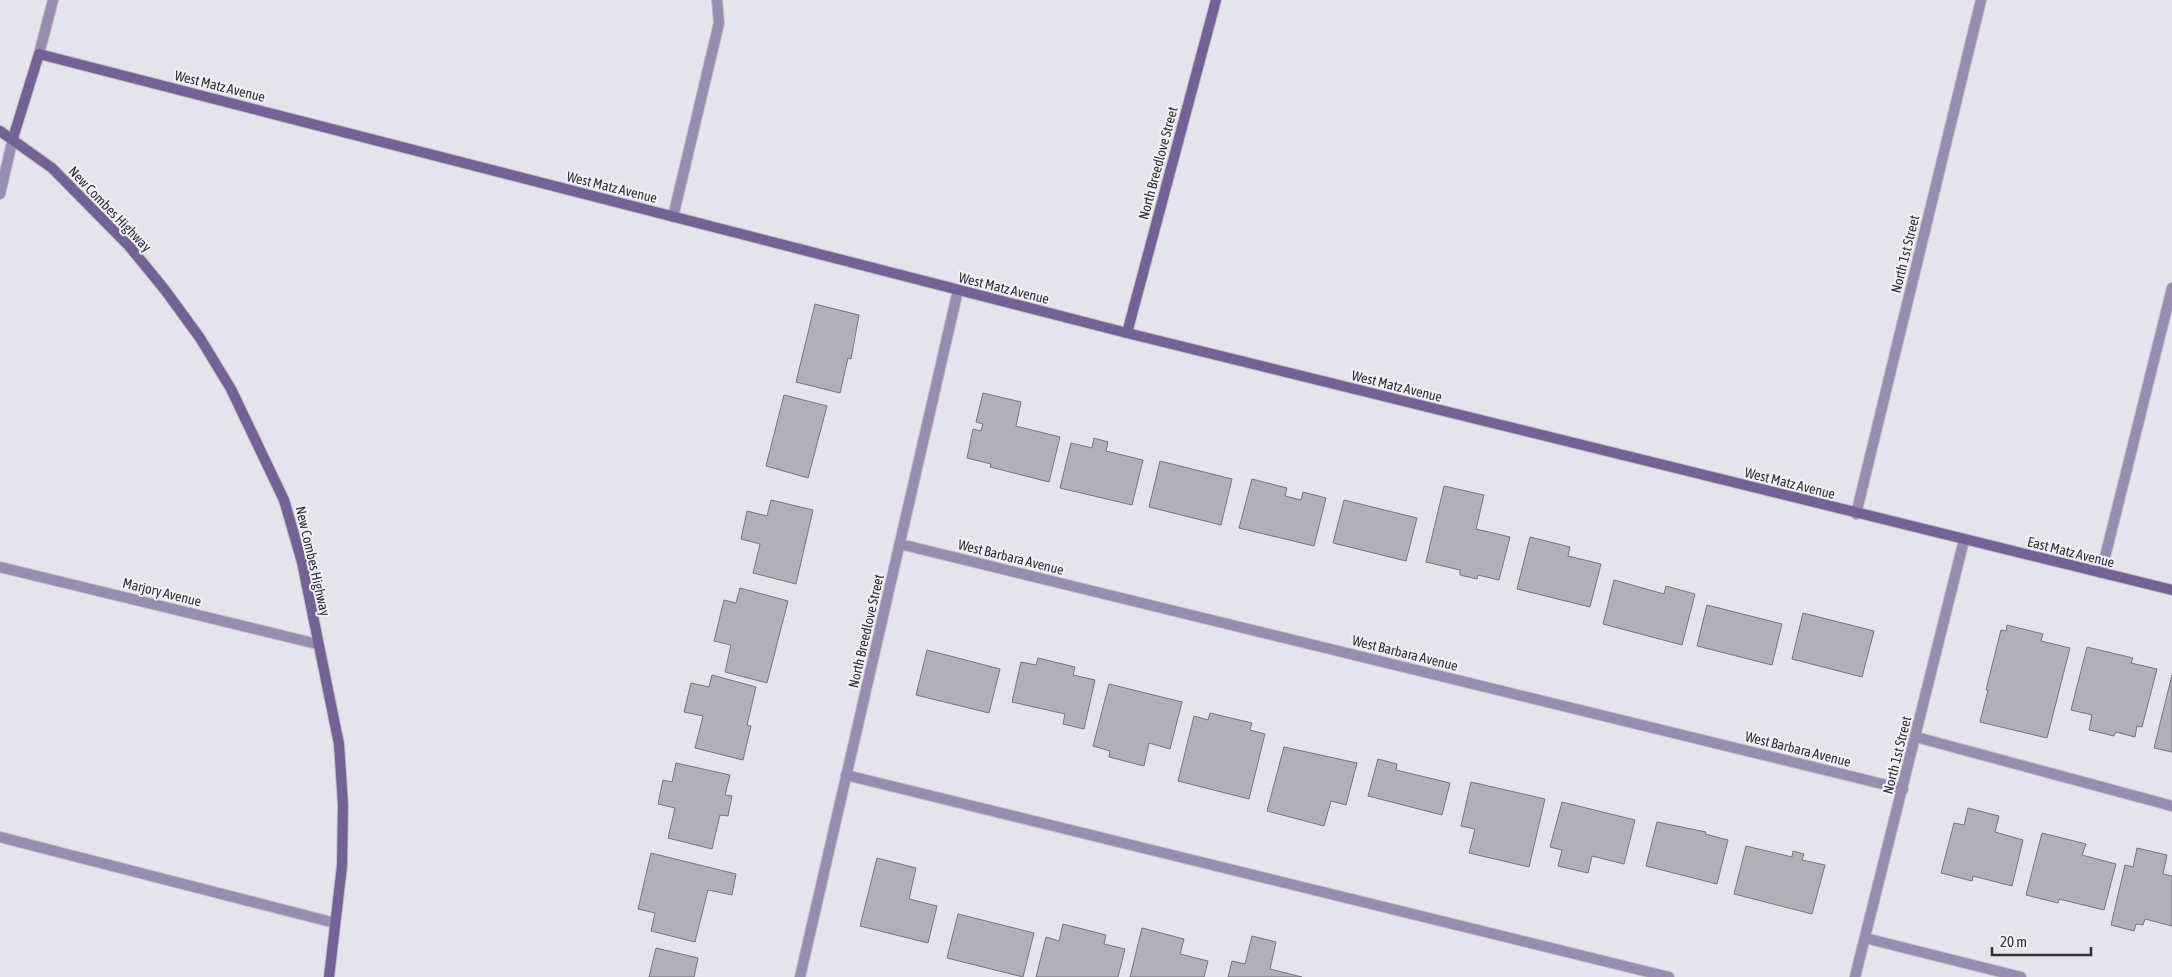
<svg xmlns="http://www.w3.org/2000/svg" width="2172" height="977" viewBox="0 0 2172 977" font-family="'Asap Condensed',sans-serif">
	<rect width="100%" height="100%" fill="#e5e3eb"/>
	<!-- building -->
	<g fill="#b2b0b7" stroke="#77757c">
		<path d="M815,304L859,315L851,359L848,358L840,393L796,382Z"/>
		<path d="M983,393L1021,402L1016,426L1060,437L1049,482L990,467L991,464L967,458L973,429L981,431L983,424L976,422Z"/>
		<path d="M784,395L827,406L808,478L766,466Z"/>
		<path d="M1094,438L1108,442L1106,451L1143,460L1132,505L1060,488L1071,443L1092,448Z"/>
		<path d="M1160,461L1232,479L1221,525L1149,507Z"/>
		<path d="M1252,479L1287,488L1285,496L1301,500L1303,492L1326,498L1314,546L1239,528Z"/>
		<path d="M1444,486L1484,495L1476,529L1510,537L1499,580L1478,575L1477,579L1460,575V570L1426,562Z"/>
		<path d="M771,500L813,510L796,584L753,573L760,544L741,539L747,511L767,516Z"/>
		<path d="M1344,500L1417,518L1406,561L1333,543Z"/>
		<path d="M1530,537L1570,547L1568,556L1601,564L1590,607L1517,589Z"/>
		<path d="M1614,580L1664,594L1666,586L1695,594L1682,645L1603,624Z"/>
		<path d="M740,588L788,601L767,683L725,672L731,645L714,641L724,600L736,603Z"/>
		<path d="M1707,605L1782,624L1772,665L1697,646Z"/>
		<path d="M1803,613L1874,631L1862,677L1792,659Z"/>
		<path d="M2007,625L2043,634L2041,641L2070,648L2047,738L1980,722L1988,690H1986L2001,630L2006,631Z"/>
		<path d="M2087,647L2133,658L2131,663L2157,669L2142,727L2137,726L2135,737L2116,732L2114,736L2089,730L2092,715L2071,710Z"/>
		<path d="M927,650L1000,669L989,713L916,695Z"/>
		<path d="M1038,658L1075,667L1073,675L1095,680L1084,729L1063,724L1065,714L1012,702L1021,662L1036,665Z"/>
		<path d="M712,675L756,687L747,725L751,726L743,760L695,748L703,716L684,712L691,683L709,687Z"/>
		<path d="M2172,675V752L2154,748Z"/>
		<path d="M1109,684L1182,702L1170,749L1149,743L1144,766L1109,757L1110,751L1093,746Z"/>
		<path d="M1210,713L1252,723L1250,730L1265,734L1249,799L1178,781L1194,716L1208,720Z"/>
		<path d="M1284,747L1357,763L1346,805L1331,801L1324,826L1267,811Z"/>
		<path d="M1378,759L1397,764L1396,770L1450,783L1442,815L1368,796Z"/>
		<path d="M676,763L730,775L725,795L732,796L728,816L720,815L712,849L668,838L675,808L658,804L663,780L672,782Z"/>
		<path d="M1471,782L1545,799L1529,867L1469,853L1475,829L1461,826Z"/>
		<path d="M1562,802L1635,820L1624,864L1592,856L1588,873L1558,866L1562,850L1550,847Z"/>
		<path d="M1968,808L1999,816L1995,832L2023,840L2012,886L1973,876L1972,881L1941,873L1954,823L1964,825Z"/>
		<path d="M1657,822L1706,832L1705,834L1728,840L1717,884L1646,866Z"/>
		<path d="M2042,833L2086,844L2082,855L2116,864L2104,910L2059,899L2058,903L2026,895Z"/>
		<path d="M1746,846L1792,857L1793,851L1804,854L1802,860L1825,865L1812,914L1734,894Z"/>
		<path d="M2137,848L2167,855L2163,874L2172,876V926L2145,919L2143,925L2136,924L2134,931L2111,925L2125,865L2133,867Z"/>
		<path d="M651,853L736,874L732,895L708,890L695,942L651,931L655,913L638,909Z"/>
		<path d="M877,858L916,868L909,899L937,906L928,943L860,926Z"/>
		<path d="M958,914L1034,933L1023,977L947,958Z"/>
		<path d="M1063,924L1106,935L1104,944L1125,949L1118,977H1036L1046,937L1059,941Z"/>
		<path d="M1142,928L1184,939L1180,954L1208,961L1204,977H1130Z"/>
		<path d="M1252,936L1276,942L1270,969L1302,977H1228L1232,961L1245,964Z"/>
		<path d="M656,948L698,958L694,977H649Z"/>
	</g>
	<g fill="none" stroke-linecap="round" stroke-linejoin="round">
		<!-- lane casing -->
		<g stroke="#c1bfc6" stroke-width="12">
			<g id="lane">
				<path d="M673,217L719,23L717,0"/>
				<path d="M2101,573L2172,288"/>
				<path d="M1916,737L2172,806"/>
				<path d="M846,775L1669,977"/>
				<path d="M0,837L335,923"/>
			</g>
		</g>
		<!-- street casing -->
		<g stroke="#c1bfc6" stroke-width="12">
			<g id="street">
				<path d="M39,54L53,0"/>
				<path d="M0,194L13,138"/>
				<path d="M1856,514L1981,0"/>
				<path d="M900,544L1903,789"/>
				<path d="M0,567L317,644"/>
				<path d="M1865,938L2021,977"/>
				<path d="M800,977L958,290"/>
				<path d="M1855,977L1964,540"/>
			</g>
		</g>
		<!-- secondary casing -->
		<g stroke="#c1bfc6" stroke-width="12">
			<g id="secondary">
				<path d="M0,131L52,168L129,246L165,290L200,338L231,389L284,500L302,562L339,744L343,805L342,866L329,977"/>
				<path d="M13,138L39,54L1127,333L2172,590"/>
				<path d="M1127,333L1216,0"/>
			</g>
		</g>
		<!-- lane -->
		<use href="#lane" stroke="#988cb0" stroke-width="10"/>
		<!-- street -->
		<use href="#street" stroke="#988cb0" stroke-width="10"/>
		<!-- secondary -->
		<use href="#secondary" stroke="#746296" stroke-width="10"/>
	</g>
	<g text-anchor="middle" stroke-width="4" stroke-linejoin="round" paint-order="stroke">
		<!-- street labels -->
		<g font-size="14" fill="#313033" stroke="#f2f0f8">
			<text transform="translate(220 86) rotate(14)" y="5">West Matz Avenue</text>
			<text transform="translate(1158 163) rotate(-75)" y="5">North Breedlove Street</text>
			<text transform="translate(612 187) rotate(14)" y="5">West Matz Avenue</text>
			<text transform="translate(110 209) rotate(46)" y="5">New Combes Highway</text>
			<text transform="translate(1905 254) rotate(-76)" y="5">North 1st Street</text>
			<text transform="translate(1004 288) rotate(14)" y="5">West Matz Avenue</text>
			<text transform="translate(1397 386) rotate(14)" y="5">West Matz Avenue</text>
			<text transform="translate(1790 483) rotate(14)" y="5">West Matz Avenue</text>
			<text transform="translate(2071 552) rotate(14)" y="5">East Matz Avenue</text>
			<text transform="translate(1011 557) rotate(14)" y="5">West Barbara Avenue</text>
			<text transform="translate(313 561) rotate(77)" y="5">New Combes Highway</text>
			<text transform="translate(162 592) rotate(14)" y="5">Marjory Avenue</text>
			<text transform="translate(866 631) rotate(-77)" y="5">North Breedlove Street</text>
			<text transform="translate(1405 653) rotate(14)" y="5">West Barbara Avenue</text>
			<text transform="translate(1798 749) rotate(14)" y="5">West Barbara Avenue</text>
			<text transform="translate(1897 755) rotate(-76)" y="5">North 1st Street</text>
		</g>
	</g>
	<!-- scale -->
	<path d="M1992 947v8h99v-8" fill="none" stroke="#313033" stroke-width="2.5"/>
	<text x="2000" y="947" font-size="15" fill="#313033" stroke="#f2f0f8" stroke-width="4" paint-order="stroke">20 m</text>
</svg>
